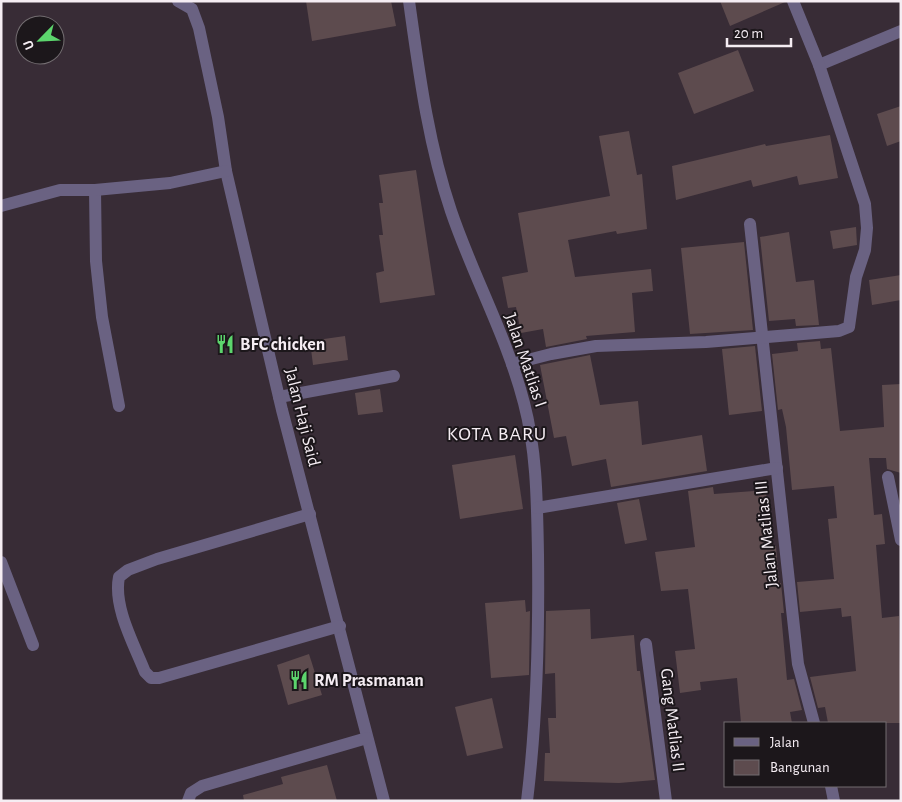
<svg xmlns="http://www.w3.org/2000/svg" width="902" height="802" viewBox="0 0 902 802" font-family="'Alegreya Sans',sans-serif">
	<rect width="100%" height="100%" fill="#382c36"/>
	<!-- building -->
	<g fill="#5d4b4e">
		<path d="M306,1H391L396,26L312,41Z"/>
		<path d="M720,1H785V2L730,26Z"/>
		<path d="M738,50L754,91L694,114L678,73Z"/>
		<path d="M901,106V141L887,146L877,114Z"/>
		<path d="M629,131L637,175L642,174L647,229L617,234L616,231L568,240L575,277L651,269L653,291L632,293L635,332L586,336L587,339L546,347L543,329L521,333L516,307L508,308L502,277L528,272L518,213L610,196L599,136Z"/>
		<path d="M830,135L838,178L799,185L797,176L753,187L751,180L676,200L672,166L765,144L766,146Z"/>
		<path d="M416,170L435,295L380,303L376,273L384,271L379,235H383L379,203H383L379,175Z"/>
		<path d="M856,227L857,245L833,249L830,231Z"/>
		<path d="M789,232L796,282L814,280L819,325L796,326L795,319L769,321L760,237Z"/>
		<path d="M744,242L753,330L690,334L681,248Z"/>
		<path d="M901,275V300L872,305L869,280Z"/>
		<path d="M345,336L348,360L313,365L310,341Z"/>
		<path d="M820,341L821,349L831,348L840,431L884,427L882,385L901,384V473L887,469L886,458H869L874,515L882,514L885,544L876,545L882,618L899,616L901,723H828L825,707L818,708L810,677L856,671L851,616L842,617L841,608L800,612L797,582L834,579L828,519L837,518L834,486L792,490L786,427L782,409L778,410L772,354L798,351L797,343Z"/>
		<path d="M755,346L762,411L729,415L722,349Z"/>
		<path d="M590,355L600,405L638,401L642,445L702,435L707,471L611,487L606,459L572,466L566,436L554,438L540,365Z"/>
		<path d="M380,389L383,412L358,415L355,393Z"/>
		<path d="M515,455L523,509L460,519L452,465Z"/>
		<path d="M713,487L714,494L766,490L770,546H776L779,583H781L784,613H781L787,680L794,679L802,710L790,712L792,723H741L737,678L700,682L701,690L680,693L675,651L695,649L688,589L661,591L655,552L695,547L688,491Z"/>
		<path d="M639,499L647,540L625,544L617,503Z"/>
		<path d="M525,600L526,612L530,611L529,675L491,678L485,603Z"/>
		<path d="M590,609L591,639L634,635L637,671H640L655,780L619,783L544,781L545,753H550L548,718H556L555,673L545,674L546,611Z"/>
		<path d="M309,654L322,695L288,705L277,665Z"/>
		<path d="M492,698L503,748L467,756L455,707Z"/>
		<path d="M327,765L337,801H244L243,795L283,784L281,777Z"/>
	</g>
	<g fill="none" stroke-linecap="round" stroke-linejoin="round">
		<!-- minor -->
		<g stroke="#6a6282" stroke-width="12">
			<path d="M178,1L192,9L199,28L218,117L226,171L282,410L384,801"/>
			<path d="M409,1C419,72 428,143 451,211C473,276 507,337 524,403C537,452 537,504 538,554C539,636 537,719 527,801"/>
			<path d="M819,65L901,31"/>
			<path d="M95,190L96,261L102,317L119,406"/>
			<path d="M1,206L60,190H95L170,183L226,171"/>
			<path d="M750,224L798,664L814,723"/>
			<path d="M512,364L551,354L596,346L706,342L839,331L849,327L856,277L865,250L867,228L865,204L819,65L793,1"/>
			<path d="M279,397L394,376"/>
			<path d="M888,477L901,540"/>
			<path d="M537,508L777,468"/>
			<path d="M310,514L157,559L128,570L119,577C113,607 134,644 145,672L151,678H159L340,626"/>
			<path d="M1,562L33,645"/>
			<path d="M646,644L666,801"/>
			<path d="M831,786L834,801"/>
			<path d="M188,801L191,793L202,786L367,738"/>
		</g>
	</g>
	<!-- icons -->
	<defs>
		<g id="restaurant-bare" transform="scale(1.5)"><path d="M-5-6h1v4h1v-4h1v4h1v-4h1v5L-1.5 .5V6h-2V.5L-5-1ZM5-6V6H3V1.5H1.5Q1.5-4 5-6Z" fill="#5cd56d" stroke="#1c171b" stroke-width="2.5" paint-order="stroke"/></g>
	</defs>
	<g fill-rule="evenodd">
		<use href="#restaurant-bare" x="225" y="344"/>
		<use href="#restaurant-bare" x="299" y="680"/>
	</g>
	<g text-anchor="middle" stroke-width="4" stroke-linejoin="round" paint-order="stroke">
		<!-- poi labels -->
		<g font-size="18" font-weight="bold" fill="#f5edf3" stroke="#1c171b" text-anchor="start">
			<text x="240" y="350">BFC chicken</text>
			<text x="314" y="686">RM Prasmanan</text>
		</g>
		<!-- street labels -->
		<g font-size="18" fill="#f5edf3" stroke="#1c171b">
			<text transform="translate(526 360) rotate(71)" y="6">Jalan Matlias I</text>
			<text transform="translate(303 417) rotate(76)" y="6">Jalan Haji Said</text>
			<text transform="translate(766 534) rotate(-96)" y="6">Jalan Matlias III</text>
			<text transform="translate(673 720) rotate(83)" y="6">Gang Matlias II</text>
		</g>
		<!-- quarter labels -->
		<g font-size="20" letter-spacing="1" fill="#f5edf3" stroke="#1c171b">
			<text x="497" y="440">KOTA BARU</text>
		</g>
	</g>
	<!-- border -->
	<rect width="902" height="802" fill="none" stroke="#f5edf3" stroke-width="5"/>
	<!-- legend -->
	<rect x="724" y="722" width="162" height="65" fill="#1c171b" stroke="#736d71"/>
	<rect x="734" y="738" width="25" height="8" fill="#6a6282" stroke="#736d71"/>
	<text x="770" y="747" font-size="15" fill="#f5edf3">Jalan</text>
	<rect x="734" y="760" width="25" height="15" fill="#5d4b4e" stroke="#736d71"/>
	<text x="770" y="772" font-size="15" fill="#f5edf3">Bangunan</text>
	<!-- north arrow -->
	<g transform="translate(40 40) rotate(246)"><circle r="24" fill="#1c171b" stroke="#736d71"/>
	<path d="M0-4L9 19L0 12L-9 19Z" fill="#5cd56d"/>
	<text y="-8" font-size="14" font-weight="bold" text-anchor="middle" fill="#f5edf3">U</text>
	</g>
	<!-- scale -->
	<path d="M727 38v8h64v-8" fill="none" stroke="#f5edf3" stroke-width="2.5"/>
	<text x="734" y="38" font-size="15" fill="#f5edf3" stroke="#1c171b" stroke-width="4" paint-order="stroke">20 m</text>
</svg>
